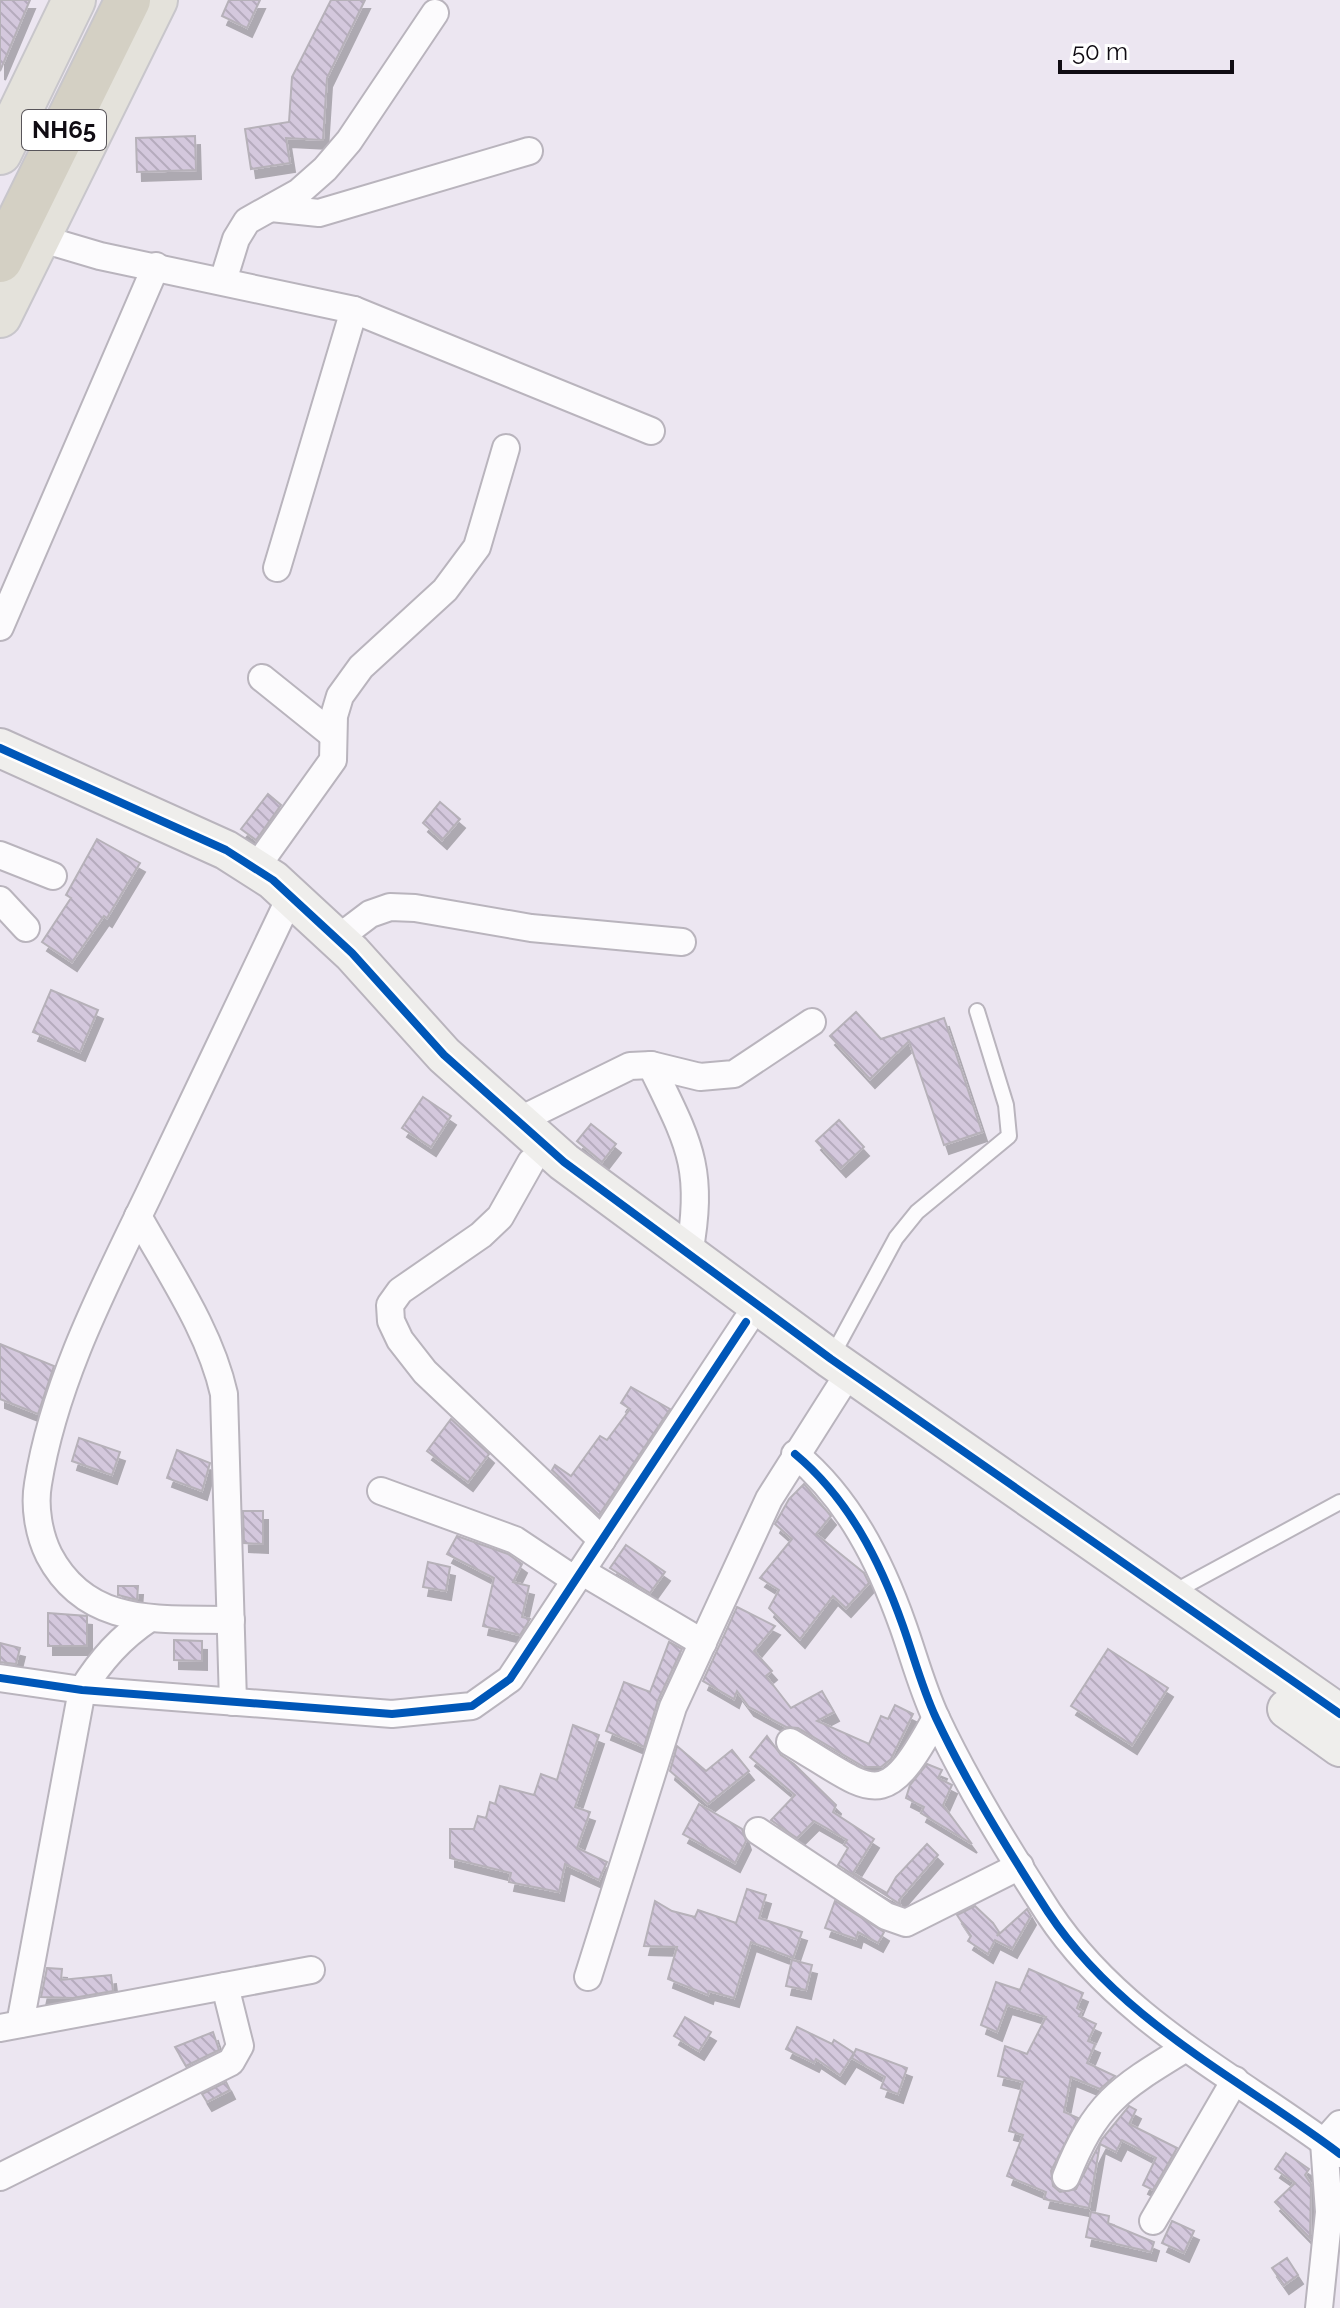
<svg xmlns="http://www.w3.org/2000/svg" width="1340" height="2308" viewBox="0 0 1340 2308" font-family="Raleway,sans-serif">
	<defs>
		<pattern id="building-back-hatch" width="6" height="6" patternUnits="userSpaceOnUse" patternTransform="scale(2)"><rect width="6" height="6" fill="#d4c8dd"/><path d="M-1 5l2 2M0 0l6 6M5-1l2 2" fill="none" stroke="#b5abbd"/></pattern>
		<filter id="shadow"><feDropShadow dx="5" dy="9" stdDeviation="0" flood-color="#0004"/></filter>
	</defs>
	<rect width="100%" height="100%" fill="#ece6f1"/>
	<!-- building -->
	<g fill="url(#building-back-hatch)" stroke="#b6b1b9" stroke-width="2" filter="url(#shadow)">
		<path d="M0,0H30L0,71Z"/>
		<path d="M229,0H260L247,28L222,16Z"/>
		<path d="M331,0H365L327,78L323,140L286,138L290,163L251,169L245,129L289,122L292,77Z"/>
		<path d="M195,136L196,170L137,172L136,138Z"/>
		<path d="M268,794L281,805L256,840L241,829Z"/>
		<path d="M440,802L460,819L442,840L423,823Z"/>
		<path d="M97,839L140,863L107,918L104,916L72,962L42,942L71,898L66,895Z"/>
		<path d="M51,990L98,1010L80,1052L33,1032Z"/>
		<path d="M856,1012L881,1039L944,1018L982,1132L944,1145L909,1041L870,1079L830,1036Z"/>
		<path d="M423,1097L451,1116L431,1147L402,1128Z"/>
		<path d="M839,1120L864,1147L841,1168L816,1141Z"/>
		<path d="M591,1124L616,1144L602,1162L577,1141Z"/>
		<path d="M0,1344L54,1366L38,1414L0,1399Z"/>
		<path d="M631,1387L670,1409L599,1515L552,1470L555,1465L571,1476L600,1436L607,1440L630,1409L621,1403Z"/>
		<path d="M451,1419L489,1454L468,1482L427,1451Z"/>
		<path d="M79,1438L120,1452L112,1475L72,1461Z"/>
		<path d="M177,1450L210,1463L202,1491L167,1478Z"/>
		<path d="M804,1484L831,1516L816,1534L864,1573L869,1583L846,1608L833,1596L800,1639L769,1608L779,1590L760,1578L792,1539L775,1524L789,1499Z"/>
		<path d="M243,1511H263V1544L244,1543Z"/>
		<path d="M457,1536L508,1554L522,1564L513,1582L529,1586L522,1617L530,1619L520,1635L483,1626L494,1578L447,1554Z"/>
		<path d="M626,1545L665,1572L650,1593L610,1568Z"/>
		<path d="M428,1562L450,1567L446,1591L423,1587Z"/>
		<path d="M118,1586H138L137,1600L118,1595Z"/>
		<path d="M737,1607L775,1626L754,1651L772,1671L766,1676L791,1708L822,1691L834,1712L817,1721L869,1744L881,1716L888,1719L895,1705L913,1714L891,1759L881,1767H864L798,1728L786,1727L749,1707L737,1691L734,1699L703,1681Z"/>
		<path d="M48,1613L87,1616V1646H48Z"/>
		<path d="M174,1640L202,1641V1661L174,1660Z"/>
		<path d="M669,1642L682,1649L658,1700L644,1747L606,1731L624,1682L650,1692Z"/>
		<path d="M0,1643L20,1648L16,1664L0,1662Z"/>
		<path d="M1108,1649L1168,1688L1132,1745L1071,1706Z"/>
		<path d="M573,1725L599,1735L575,1807L590,1812L577,1848L607,1862L599,1880L565,1864L559,1892L509,1882L511,1873L450,1858V1829H474L478,1816L486,1818L490,1802L495,1804L500,1786L534,1795L541,1774L557,1780Z"/>
		<path d="M767,1736L781,1755L794,1764L836,1805L833,1812L874,1839L853,1873L887,1893L896,1877L927,1844L938,1855L899,1900L900,1904L838,1865L848,1848L844,1845L847,1840L814,1821L797,1838L771,1820L795,1795L750,1757Z"/>
		<path d="M677,1746L706,1771L732,1750L749,1771L708,1804L670,1771Z"/>
		<path d="M927,1764L942,1770L938,1778L952,1785L943,1805L972,1844L921,1813L924,1807L906,1798L910,1785Z"/>
		<path d="M699,1804L742,1829L746,1841L735,1863L683,1834Z"/>
		<path d="M747,1889L766,1895L759,1918L802,1932L793,1958L751,1942L734,1998L709,1991L708,1995L668,1979L677,1947L644,1946L655,1901L672,1911L695,1917L698,1910L736,1923Z"/>
		<path d="M835,1901L884,1932L878,1943L858,1932L856,1939L825,1928Z"/>
		<path d="M975,1906L993,1923L999,1932L997,1936L1027,1909L1031,1916L1012,1949L995,1940L988,1954L968,1941L971,1936L957,1915Z"/>
		<path d="M792,1960L812,1965L806,1990L786,1986Z"/>
		<path d="M47,1968L62,1969L61,1980L111,1975L113,1991L73,1998L41,1997Z"/>
		<path d="M1029,1969L1083,1993L1077,2008L1082,2011L1079,2016L1096,2024L1088,2041L1095,2044L1087,2063L1115,2076L1100,2089L1071,2077L1064,2112L1078,2118L1051,2171L1053,2186L1060,2192L1076,2189L1102,2139L1129,2106L1136,2110L1129,2124L1177,2148L1153,2190L1143,2185L1156,2158L1122,2140L1116,2152L1100,2144L1089,2208L1044,2199L1046,2192L1007,2176L1023,2135L1009,2131L1023,2082L998,2076L1005,2046L1027,2054L1046,2017L1007,2005L997,2032L981,2025L996,1982L1020,1990Z"/>
		<path d="M685,2017L711,2032L699,2051L674,2036Z"/>
		<path d="M797,2027L832,2044L834,2040L854,2053L840,2075L816,2059L814,2063L786,2049Z"/>
		<path d="M213,2032L219,2050L186,2066L175,2047Z"/>
		<path d="M856,2049L907,2068L898,2094L881,2088L885,2077L852,2058Z"/>
		<path d="M226,2082L230,2090L207,2102L202,2094Z"/>
		<path d="M1286,2153L1309,2169L1305,2175L1311,2184L1310,2238L1275,2202L1295,2183L1275,2169Z"/>
		<path d="M1091,2212L1109,2216L1108,2223L1154,2242L1151,2252L1086,2237Z"/>
		<path d="M1172,2221L1194,2231L1184,2253L1162,2243Z"/>
		<path d="M1287,2258L1298,2275L1284,2285L1272,2268Z"/>
	</g>
	<g fill="none" stroke-linecap="round" stroke-linejoin="round">
		<!-- lane casing -->
		<g stroke="#b9b4bd" stroke-width="18">
			<g id="lane">
				<path d="M831,1358L896,1238L917,1212L1009,1136L1006,1105L977,1011"/>
				<path d="M1172,1593L1340,1502"/>
			</g>
		</g>
		<!-- street casing -->
		<g stroke="#b9b4bd" stroke-width="30">
			<g id="street">
				<path d="M271,208L319,213L529,151"/>
				<path d="M39,238L100,256L354,310L651,431"/>
				<path d="M223,281L236,239L247,221L299,192L325,169L349,141L435,13"/>
				<path d="M277,568L354,310"/>
				<path d="M0,627L156,266"/>
				<path d="M262,678L333,735"/>
				<path d="M0,855L53,876"/>
				<path d="M255,869L333,760L334,716L340,696L361,667L445,590L477,547L506,448"/>
				<path d="M0,900L26,928"/>
				<path d="M337,939L370,914L390,907L415,908L531,928L682,942"/>
				<path d="M651,1065C688,1142 705,1166 689,1254"/>
				<path d="M518,1121L630,1066L651,1065L700,1077L734,1074L812,1022"/>
				<path d="M531,1162L500,1217L481,1235L400,1291L390,1305L391,1321L400,1340L425,1372L602,1540"/>
				<path d="M138,1216C169,1272 210,1331 224,1394L233,1702"/>
				<path d="M795,1454C849,1499 880,1561 903,1626C914,1657 922,1688 936,1718C967,1784 1008,1850 1048,1912C1120,2021 1239,2078 1340,2154"/>
				<path d="M381,1491L515,1540L575,1580"/>
				<path d="M581,1571L703,1643"/>
				<path d="M231,1620C161,1618 88,1629 49,1555C39,1535 34,1507 38,1484C54,1383 104,1287 148,1196C194,1099 240,1003 286,906"/>
				<path d="M0,1678L82,1690L392,1714L472,1706L510,1679L746,1322"/>
				<path d="M790,1742C874,1792 883,1816 936,1718"/>
				<path d="M758,1831L886,1916L906,1923L1020,1866"/>
				<path d="M588,1977L673,1707L769,1499L840,1387"/>
				<path d="M20,2024L82,1690C101,1660 120,1638 150,1618"/>
				<path d="M0,2028L311,1970"/>
				<path d="M0,2177L231,2062L240,2046L225,1986"/>
				<path d="M1066,2177C1096,2102 1119,2089 1186,2048"/>
				<path d="M1153,2221L1235,2080"/>
				<path d="M1319,2308L1329,2212L1324,2142L1340,2124"/>
			</g>
		</g>
		<!-- secondary casing -->
		<g stroke="#b9b4bd" stroke-width="42">
			<g id="secondary">
				<path d="M0,748L226,850L273,880L352,953L444,1055L564,1162L831,1359L1340,1714"/>
				<path d="M1287,1709L1340,1747"/>
			</g>
		</g>
		<!-- primary casing -->
		<g stroke="#c8c6cb" stroke-width="46">
			<g id="primary">
				<path d="M0,153L74,0"/>
				<path d="M0,316L156,0"/>
			</g>
		</g>
		<!-- highway casing -->
		<g stroke="#c8c6cb" stroke-width="48">
			<path id="highway" d="M0,260L128,0"/>
		</g>
		<!-- lane -->
		<use href="#lane" stroke="#fcfbfd" stroke-width="14"/>
		<!-- street -->
		<use href="#street" stroke="#fcfbfd" stroke-width="26"/>
		<!-- secondary -->
		<use href="#secondary" stroke="#efeeec" stroke-width="38"/>
		<!-- primary -->
		<use href="#primary" stroke="#e4e2db" stroke-width="42"/>
		<!-- highway -->
		<use href="#highway" stroke="#d4d0c4" stroke-width="44"/>
		<!-- cycleway casing -->
		<g stroke="#fff" stroke-width="13">
			<g id="cycleway">
				<path d="M0,748L226,850L273,880L352,953L444,1055L564,1162L831,1359L1340,1714"/>
				<path d="M795,1454C849,1499 880,1561 903,1626C914,1657 922,1688 936,1718C967,1784 1008,1850 1048,1912C1120,2021 1239,2078 1340,2154"/>
				<path d="M0,1678L82,1690L392,1714L472,1706L510,1679L746,1322"/>
			</g>
		</g>
		<!-- cycleway -->
		<use href="#cycleway" stroke="#0057b8" stroke-width="8"/>
	</g>
	<g text-anchor="middle" stroke-width="7" stroke-linejoin="round" paint-order="stroke">
		<!-- shield labels -->
		<rect fill="#fff" stroke="#58555a" stroke-width="2" x="22" y="110" width="84" height="40" rx="6"/>
		<g font-size="24" font-weight="bold" fill="#100c13">
			<text x="64" y="138">NH65</text>
		</g>
	</g>
	<!-- scale -->
	<path d="M1060 60v12h172v-12" fill="none" stroke="#100c13" stroke-width="4"/>
	<text x="1072" y="60" font-size="24" fill="#100c13" stroke="#ffffff" stroke-width="6" paint-order="stroke">50 m</text>
</svg>
